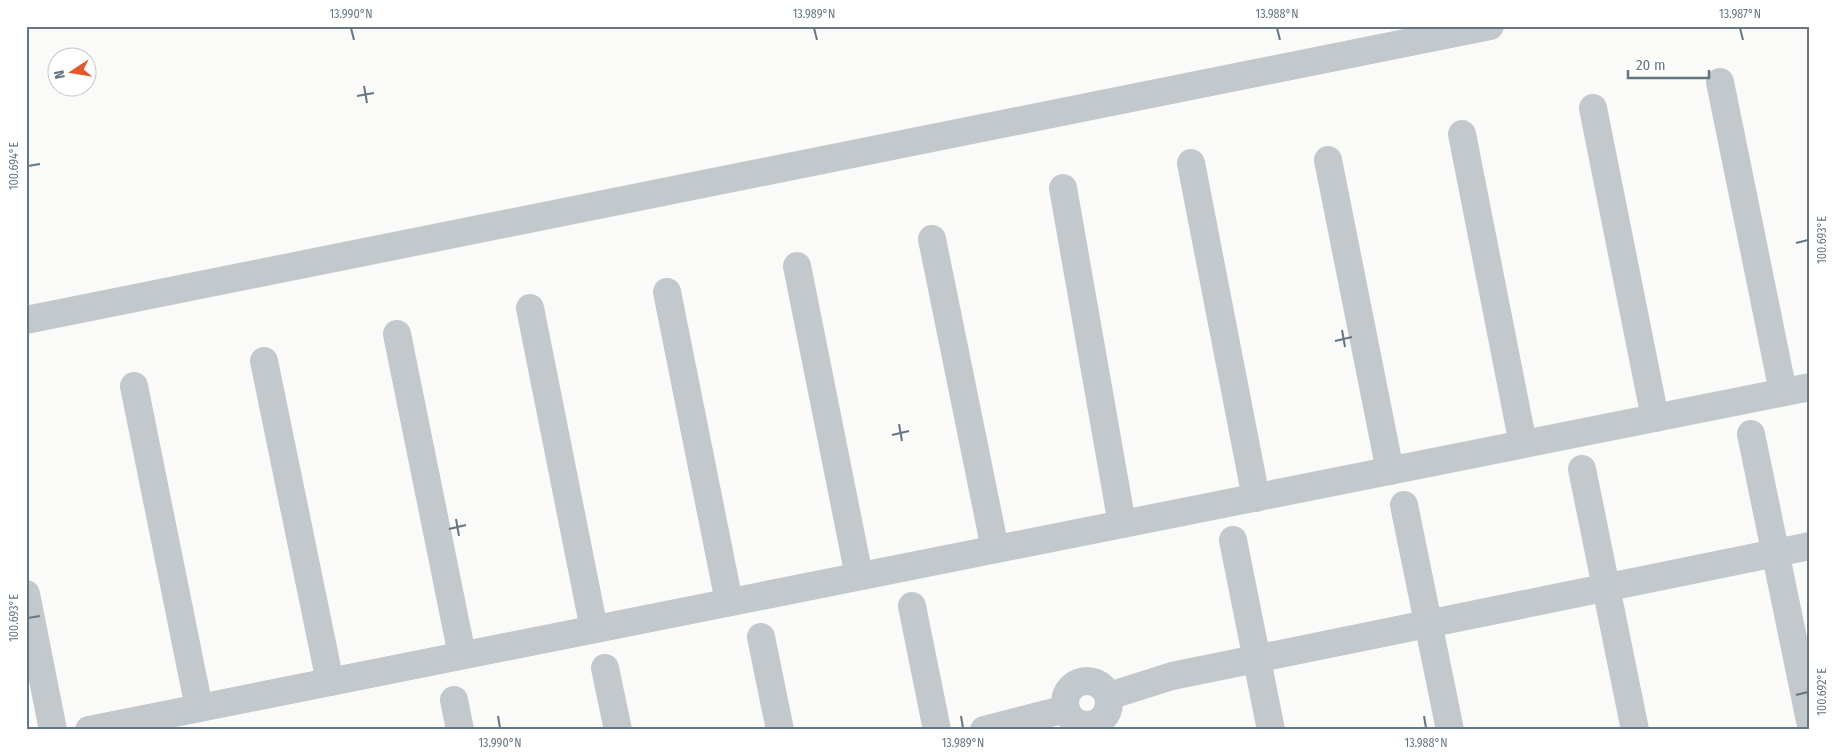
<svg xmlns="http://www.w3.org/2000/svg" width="1836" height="756" viewBox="0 0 1836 756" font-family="'Fira Sans Condensed',sans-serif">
	<rect width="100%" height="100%" fill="#fafaf8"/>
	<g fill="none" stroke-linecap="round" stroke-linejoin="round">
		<!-- street -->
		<g stroke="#c3c8cc" stroke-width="28">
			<path d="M1720,82L1783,392"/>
			<path d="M1593,108L1655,418"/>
			<path d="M1462,134L1523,444"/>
			<path d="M1328,160L1390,471"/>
			<path d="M1191,163L1256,498"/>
			<path d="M1063,188L1122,524"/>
			<path d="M932,239L995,549"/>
			<path d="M797,266L859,576"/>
			<path d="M667,292L729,602"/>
			<path d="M530,308L594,629"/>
			<path d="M26,320L1490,26"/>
			<path d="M397,334L462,655"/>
			<path d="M264,361L330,682"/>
			<path d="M134,386L199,708"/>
			<path d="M1751,434L1810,721"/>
			<path d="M1582,469L1635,730"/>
			<path d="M1404,505L1450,730"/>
			<path d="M1233,540L1271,730"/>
			<path d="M26,594L53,730"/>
			<path d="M912,606L937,730"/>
			<path d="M761,637L780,730"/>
			<path d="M605,668L618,730"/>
			<circle cx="1087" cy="703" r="22"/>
			<path d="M1109,696L1172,676L1810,546"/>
			<path d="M454,700L460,730"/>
			<path d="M89,730L1810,387"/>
			<path d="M984,730L1066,709"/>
		</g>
	</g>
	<!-- ticks -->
	<path fill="none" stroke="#657683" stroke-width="2" d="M351,28L354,40M814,28L817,40M1277,28L1280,40M1740,28L1743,40M364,86L367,103M357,96L374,93M28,166L40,164M1796,243L1808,240M1342,330L1345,347M1335,341L1352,337M899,424L902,441M892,435L909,431M456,519L459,536M449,529L466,525M28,618L40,616M1796,695L1808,692M498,716L500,728M961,716L963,728M1424,716L1426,728"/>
	<!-- border -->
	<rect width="1836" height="756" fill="none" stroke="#ffffff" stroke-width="55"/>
	<!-- north arrow -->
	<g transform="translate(72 72) rotate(258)"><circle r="24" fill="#ffffff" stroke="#c1c8cd"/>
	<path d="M0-4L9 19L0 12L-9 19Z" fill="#e4572e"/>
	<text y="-8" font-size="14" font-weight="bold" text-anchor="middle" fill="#657683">N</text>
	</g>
	<!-- scale -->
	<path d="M1628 70v8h81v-8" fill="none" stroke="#657683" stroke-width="2.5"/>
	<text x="1636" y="70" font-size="15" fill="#657683" stroke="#ffffff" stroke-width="4" paint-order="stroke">20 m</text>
	<rect x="28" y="28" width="1780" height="700" fill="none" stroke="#657683" stroke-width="2"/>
	<g font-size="12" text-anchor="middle" fill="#657683">
		<text x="351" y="18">13.990°N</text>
		<text x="814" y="18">13.989°N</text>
		<text x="1277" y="18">13.988°N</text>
		<text x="1740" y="18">13.987°N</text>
		<text transform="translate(14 166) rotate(-90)" y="4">100.694°E</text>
		<text transform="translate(1822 240) rotate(-90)" y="4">100.693°E</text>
		<text transform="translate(14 618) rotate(-90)" y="4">100.693°E</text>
		<text transform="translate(1822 692) rotate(-90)" y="4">100.692°E</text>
		<text x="500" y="747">13.990°N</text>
		<text x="963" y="747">13.989°N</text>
		<text x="1426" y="747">13.988°N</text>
	</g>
</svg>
